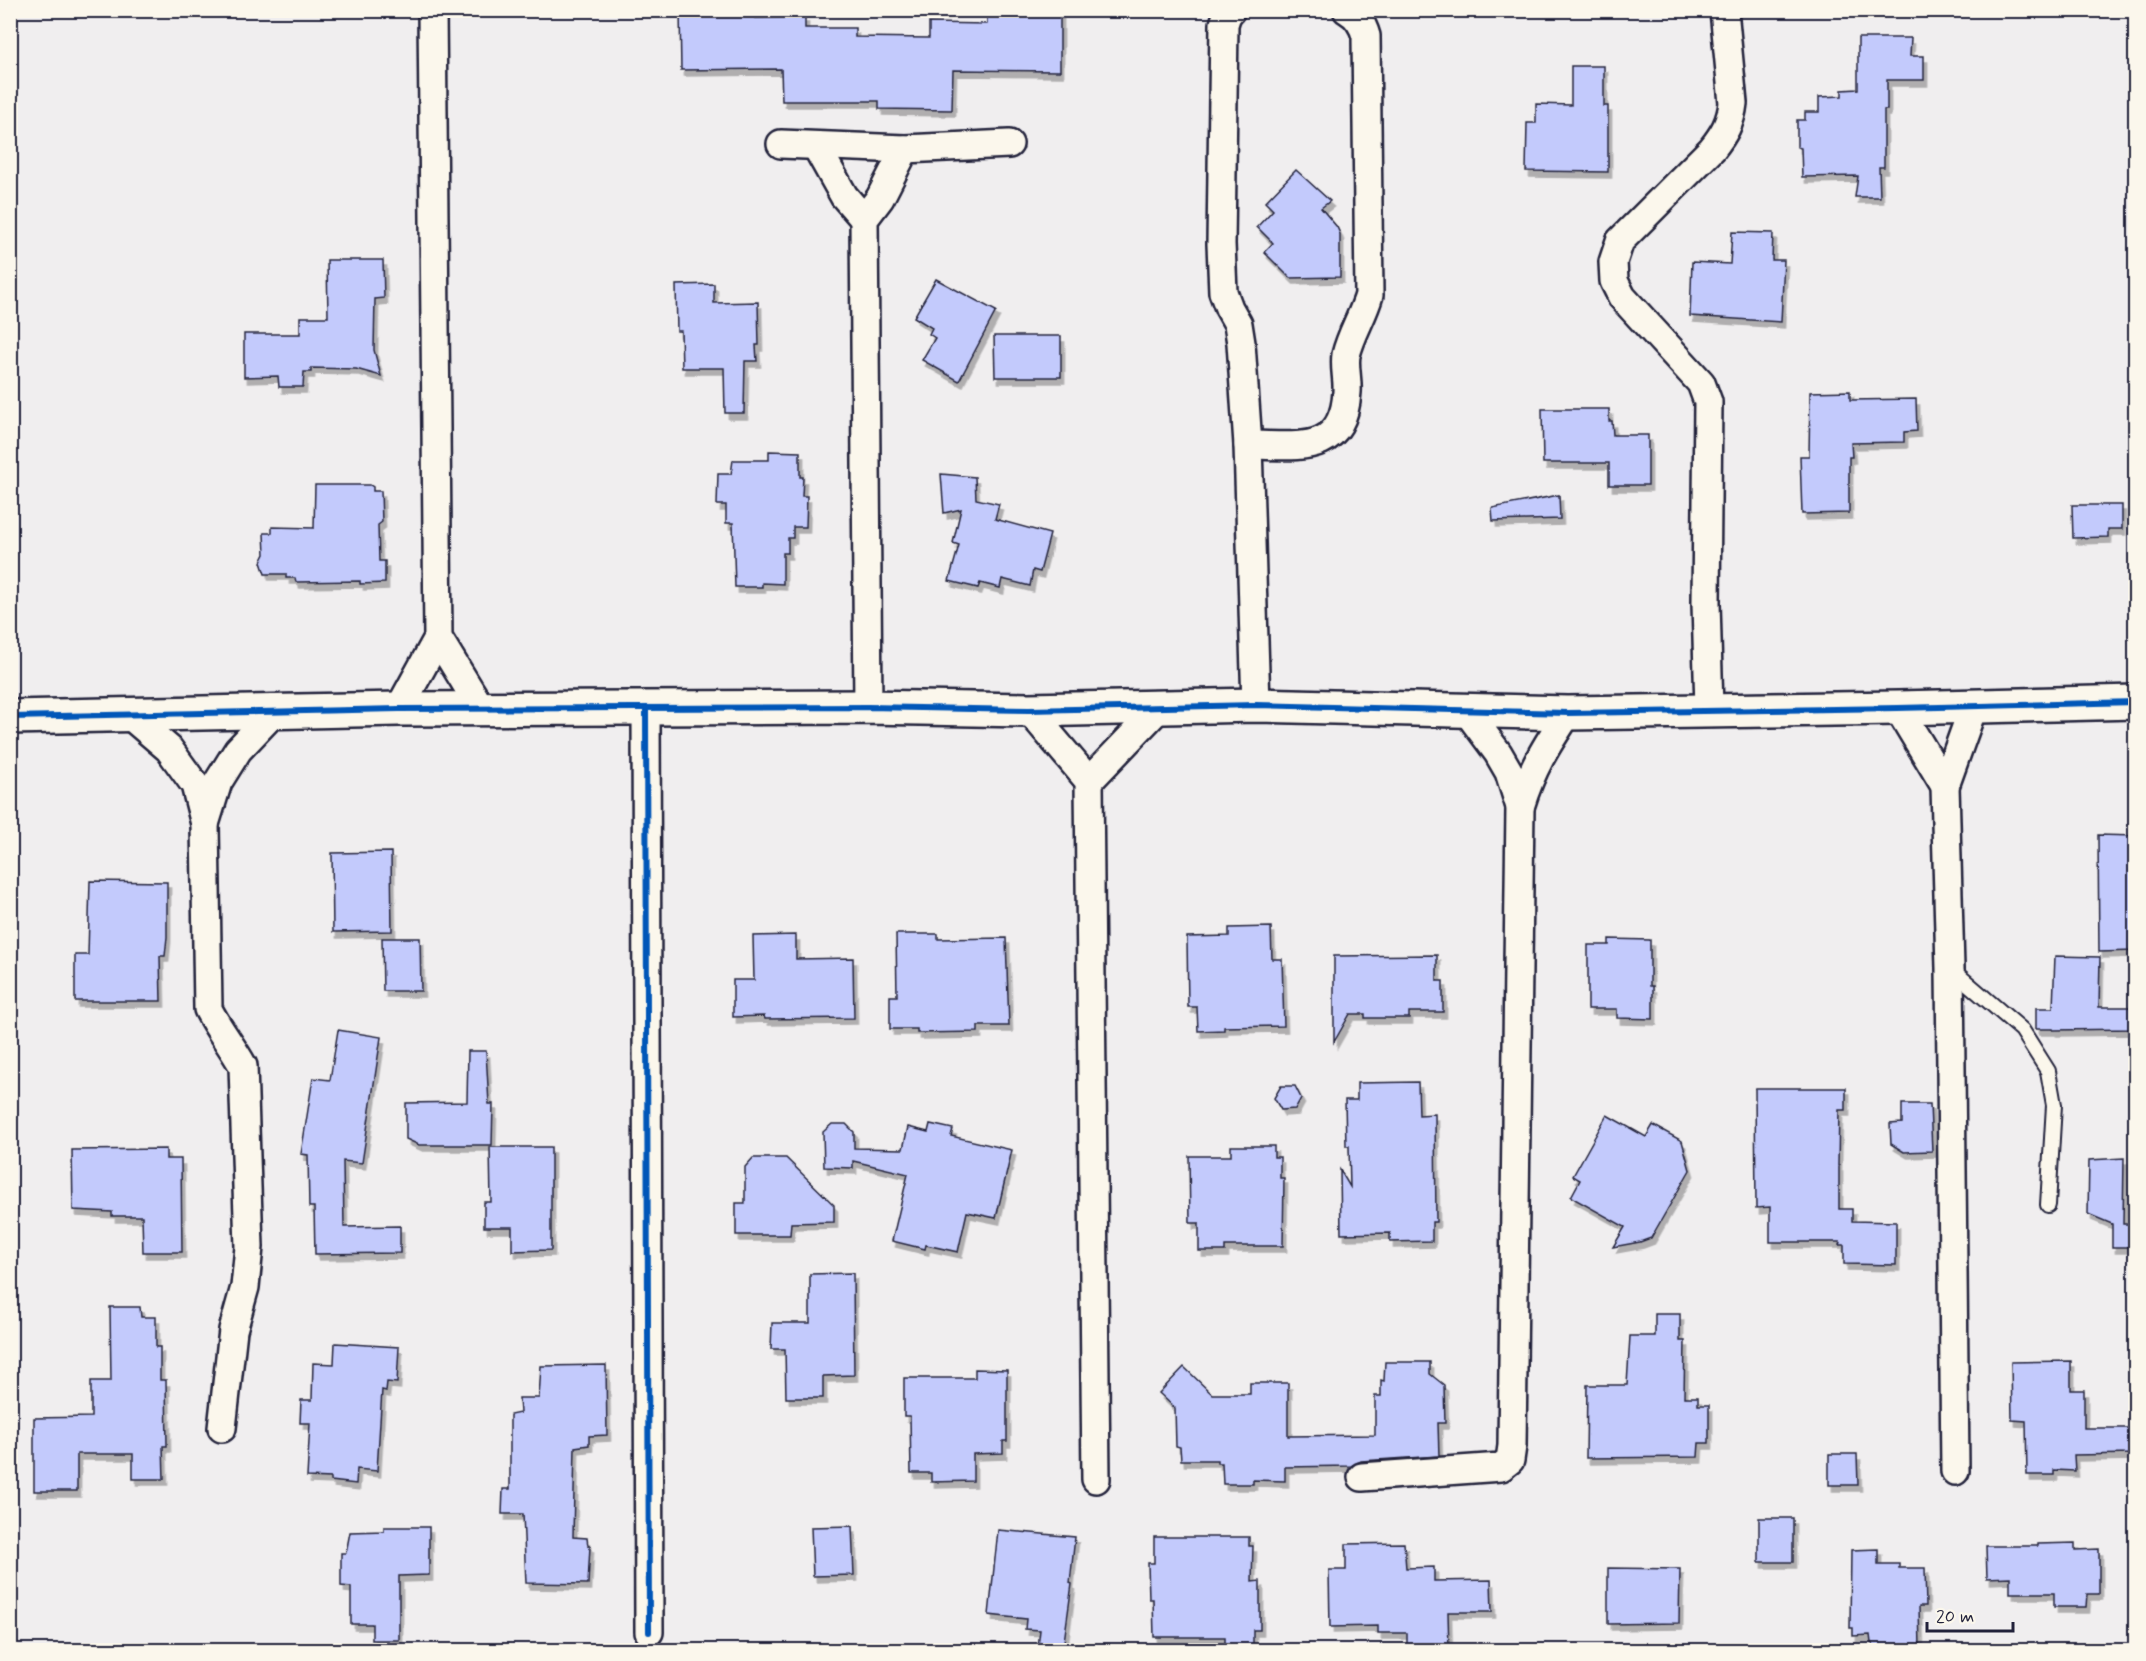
<svg xmlns="http://www.w3.org/2000/svg" width="2146" height="1661" viewBox="0 0 2146 1661" font-family="Mynerve,sans-serif">
	<defs>
		<filter id="shadow"><feDropShadow dx="3.5" dy="6" stdDeviation="0" flood-color="#0004"/></filter>
	</defs>
	<rect width="100%" height="100%" fill="#f0eeef"/>
	<filter id="ink" filterUnits="userSpaceOnUse"><feTurbulence type="fractalNoise" baseFrequency=".0167" numOctaves="2"/><feDisplacementMap in="SourceGraphic" scale="12" xChannelSelector="R" yChannelSelector="G"/><feConvolveMatrix kernelMatrix="1 2 1 2 8 2 1 2 1" color-interpolation-filters="sRGB"/></filter>
	<g filter="url(#ink)">
		<!-- building -->
		<g fill="#c3cafc" stroke="#22223b" stroke-width="1.5" filter="url(#shadow)">
			<path d="M680,10H755V18L805,17V28H855V37L929,38V23L987,24V10H1060V71L953,70L952,110L879,109V101H782L781,69L681,70Z"/>
			<path d="M1858,38H1911L1910,56H1924V80H1887V110H1884V167H1879L1880,197H1855L1858,176L1802,177L1801,148L1797,147V120H1805V112H1819V97L1842,96V90L1858,89Z"/>
			<path d="M1571,66H1604V106H1608V172L1526,171L1527,123H1536V104L1571,105Z"/>
			<path d="M1296,170L1330,201L1321,208L1337,227L1340,234V277L1290,278L1264,252L1273,243L1257,227L1273,210L1265,202Z"/>
			<path d="M1732,232L1773,233L1772,260H1784L1781,322L1690,316L1692,262L1730,264Z"/>
			<path d="M327,260H383L384,298L375,299L374,350L381,376L356,369L311,368V372H304L303,387H279L278,376L244,377V334H300V317H328Z"/>
			<path d="M936,279L996,311L959,381L922,360L935,338L929,334L932,328L914,317Z"/>
			<path d="M714,284V303L758,302L759,345H756L757,361H745L744,413H725L724,368H682L681,331H677L676,285Z"/>
			<path d="M994,336H1061V377H995Z"/>
			<path d="M1850,391V400L1916,399L1917,431L1904,432V442L1851,443L1852,457H1849V513L1802,514L1800,456H1809L1810,392Z"/>
			<path d="M1542,409H1609V421H1612L1613,435H1648V485H1609V463H1543Z"/>
			<path d="M769,451L800,452V477H803L802,496H807L806,527H793V538H788V553H783V584L762,583V587H735L733,523H726V505H717L718,474H731L733,460H769Z"/>
			<path d="M941,474L975,477L976,499L999,504L995,519L1050,534L1040,572L1033,570L1030,586L1002,579L1000,588L980,583L978,588L949,581L959,545L953,543L961,509L944,513Z"/>
			<path d="M315,485H370L373,487V491H381L382,522L378,525L379,561H385V583L360,584V581L296,582L295,578H286V574H265L261,562L265,554L264,533H272V527L314,528Z"/>
			<path d="M1559,495L1560,519L1493,521L1492,508Z"/>
			<path d="M2072,505H2122V529H2108V537L2073,538Z"/>
			<path d="M2098,835L2136,836V951L2099,952Z"/>
			<path d="M391,852L392,931L333,932L332,853Z"/>
			<path d="M90,881L167,882V937L165,956H160L161,1001H75V955H88Z"/>
			<path d="M1271,927L1272,959H1282L1284,1026L1224,1027V1030L1198,1031L1197,1007H1188L1187,937L1229,936V928Z"/>
			<path d="M896,934H938V939L1006,938L1009,1026H978V1032L917,1033V1029H890V996H897Z"/>
			<path d="M796,935V959L853,958L854,1018L765,1019L764,1016L733,1017V980H754L753,936Z"/>
			<path d="M382,938H420L421,991H383Z"/>
			<path d="M1609,939L1650,940V986H1653V1019L1617,1018V1009H1588V945H1609Z"/>
			<path d="M1437,955V981H1443V1012H1409V1018H1365V1014H1350L1334,1042V956Z"/>
			<path d="M2055,956L2100,957L2099,1007H2136V1029L2053,1030V1029H2036V1008H2053Z"/>
			<path d="M338,1030L381,1037L362,1163L343,1161L344,1227L400,1226V1253L315,1254L314,1207H309L308,1155L301,1154L313,1078L330,1080Z"/>
			<path d="M468,1051H486L489,1104H493L492,1145H419L406,1139V1103L467,1102Z"/>
			<path d="M1418,1082L1419,1115L1435,1114L1436,1222H1432V1241L1390,1242V1233L1341,1234L1340,1170L1350,1187L1349,1146H1346L1345,1100H1357V1083Z"/>
			<path d="M1281,1086H1295L1301,1098L1295,1109L1281,1110L1274,1098Z"/>
			<path d="M1755,1088H1846V1110H1839L1838,1166H1839V1209H1852V1221L1896,1222V1265L1844,1264V1245H1839L1840,1242H1770V1207L1756,1208Z"/>
			<path d="M1902,1104H1930L1932,1151L1904,1152L1891,1144L1890,1124L1902,1123Z"/>
			<path d="M1607,1115L1646,1137L1653,1125L1682,1141L1690,1170L1651,1238L1640,1242L1613,1247L1625,1227L1571,1197L1580,1180L1573,1176Z"/>
			<path d="M832,1124H846L854,1132V1148L903,1149L908,1127L928,1132L930,1124L953,1129L951,1136L1012,1150L996,1218L967,1212L958,1252L926,1245L925,1249L892,1241L908,1174L853,1161V1168L824,1167L823,1132Z"/>
			<path d="M1231,1146H1274V1157H1280V1178H1284L1283,1246H1225V1251H1199V1223H1190L1189,1156H1231Z"/>
			<path d="M490,1147H551V1250L512,1251V1227H484V1202H491Z"/>
			<path d="M166,1149V1159H181L182,1252H143L142,1216H112V1212L73,1210L72,1150Z"/>
			<path d="M753,1158H786L834,1205V1222L791,1223L790,1235H736V1203H745V1167Z"/>
			<path d="M2124,1158L2123,1224H2136V1247H2112V1224L2088,1214L2089,1160Z"/>
			<path d="M853,1273L854,1375L823,1376V1398H786L785,1349H771L772,1323H810V1274Z"/>
			<path d="M110,1307H140L141,1317H156V1347H160V1380H166L167,1446H163L164,1479H133V1454H77V1491H34V1418L91,1417V1381H111Z"/>
			<path d="M1655,1314H1680V1341H1685L1684,1397H1698V1405H1709V1443H1699L1698,1457L1586,1458L1587,1385H1627L1630,1336H1655Z"/>
			<path d="M335,1343L399,1347L397,1383L387,1382L386,1391L382,1390L377,1471L357,1469L356,1484L331,1481V1478L307,1477L310,1423H300L301,1400H312L313,1363L334,1364Z"/>
			<path d="M2071,1361V1390H2084V1428H2136V1454L2074,1455L2075,1471L2054,1470V1475H2027L2026,1421L2012,1420L2011,1362Z"/>
			<path d="M1385,1362H1430V1374L1444,1385L1445,1423H1438L1439,1456L1361,1461L1351,1466L1285,1467V1481L1253,1480V1484H1223L1222,1463H1217V1460H1181L1180,1447L1176,1446L1175,1408L1159,1393L1184,1367L1212,1394H1250V1383H1288V1436L1375,1435V1396H1381V1380L1384,1381Z"/>
			<path d="M606,1365L607,1435L589,1436V1445L575,1447L573,1537L587,1538L588,1546H590L588,1584L526,1583L523,1514H502L503,1489H510V1415L520,1413L519,1398H539L541,1366Z"/>
			<path d="M975,1369L1007,1370V1441H1003V1453L973,1454V1481L931,1482V1473H911L910,1416H904V1378H975Z"/>
			<path d="M1829,1454H1857L1858,1485H1829Z"/>
			<rect x="1759" y="1518" width="34" height="44"/>
			<path d="M852,1526L854,1575L813,1576L811,1527Z"/>
			<path d="M384,1527H429V1575L399,1576V1640H372V1624H351V1587L341,1586V1553H346L350,1532L384,1531Z"/>
			<path d="M998,1530L1075,1537L1070,1583L1072,1584L1063,1649L1038,1647L1040,1630L1025,1629L1026,1619L989,1615Z"/>
			<path d="M1154,1537H1249V1546H1253L1252,1582L1260,1581V1630H1253V1647H1225V1637H1154L1153,1599H1149L1148,1563H1154Z"/>
			<path d="M1404,1543L1406,1568L1434,1567V1581L1491,1580L1492,1612H1448L1449,1650H1407V1633H1378V1626L1330,1627L1329,1570H1346V1544Z"/>
			<path d="M2075,1543V1550L2099,1549V1594H2087L2086,1607H2054V1593H2010V1577L1987,1578L1986,1546H2038V1544Z"/>
			<path d="M1878,1549V1564H1899V1568H1925L1926,1606H1919L1920,1647H1873V1644L1871,1643L1870,1635L1853,1636V1628H1850L1851,1550Z"/>
			<path d="M1608,1568L1680,1569L1679,1623L1608,1624Z"/>
		</g>
		<g fill="none" stroke-linecap="round" stroke-linejoin="round">
			<!-- lane casing -->
			<g stroke="#22223b" stroke-width="18">
				<path id="lane" d="M1951,969L2022,1030L2048,1071L2054,1105L2048,1205"/>
			</g>
			<!-- street casing -->
			<g stroke="#22223b" stroke-width="32">
				<g id="street">
					<path d="M432,10L438,638L482,710"/>
					<path d="M1231,10L1227,15L1224,24L1221,244L1223,292L1229,308L1238,324L1241,343L1248,445L1256,705"/>
					<path d="M781,144L905,149L1009,144"/>
					<path d="M816,146L844,196L864,219"/>
					<path d="M1248,445C1296,445 1343,457 1347,392C1348,380 1344,367 1346,355C1351,334 1363,316 1369,295L1366,36C1363,25 1358,16 1347,10"/>
					<path d="M868,707L864,219L880,198L905,149"/>
					<path d="M1898,708L1945,786"/>
					<path d="M399,709L438,638"/>
					<path d="M646,709L649,1632"/>
					<path d="M1709,709L1706,603L1708,402L1701,383L1622,297L1614,281L1613,262L1620,241L1712,149C1724,134 1731,122 1733,103L1724,10"/>
					<path d="M1029,710L1089,781L1096,1479"/>
					<path d="M128,714L169,749L195,785L205,824L208,1009C218,1029 232,1046 243,1066L249,1247L245,1287L233,1330L222,1428"/>
					<path d="M1089,781L1158,709"/>
					<path d="M1520,807C1532,768 1546,746 1568,713"/>
					<path d="M205,824L218,782L238,750L275,711"/>
					<path d="M1955,1471L1950,968L1945,786L1974,705"/>
					<path d="M1362,1477L1501,1467L1510,1460L1512,1446L1520,807L1509,772L1498,753L1466,710"/>
				</g>
			</g>
			<!-- secondary casing -->
			<g stroke="#22223b" stroke-width="38">
				<path id="secondary" d="M10,717L399,709L868,707L1029,710L1256,705L1568,713L1898,708L2136,702"/>
			</g>
			<!-- lane -->
			<use href="#lane" stroke="#fbf7ec" stroke-width="14"/>
			<!-- street -->
			<use href="#street" stroke="#fbf7ec" stroke-width="27"/>
			<!-- secondary -->
			<use href="#secondary" stroke="#fbf7ec" stroke-width="33"/>
			<!-- cycleway casing -->
			<g stroke="#fbf7ec" stroke-width="10">
				<g id="cycleway">
					<path d="M646,709L649,1632"/>
					<path d="M10,717L399,709L868,707L1029,710L1256,705L1568,713L1898,708L2136,702"/>
				</g>
			</g>
			<!-- cycleway -->
			<use href="#cycleway" stroke="#0057b8" stroke-width="6"/>
		</g>
	</g>
	<!-- margin -->
	<rect width="2146" height="1661" fill="none" stroke="#fbf7ec" stroke-width="36"/>
	<rect x="18" y="18" width="2110" height="1625" fill="none" stroke="#22223b" stroke-width="2" filter="url(#ink)"/>
	<!-- scale -->
	<path d="M1927 1622v9h86v-9" fill="none" stroke="#22223b" stroke-width="3"/>
	<text x="1936" y="1622" font-size="18" fill="#22223b" stroke="#fbf7ec" stroke-width="4.5" paint-order="stroke">20 m</text>
</svg>
